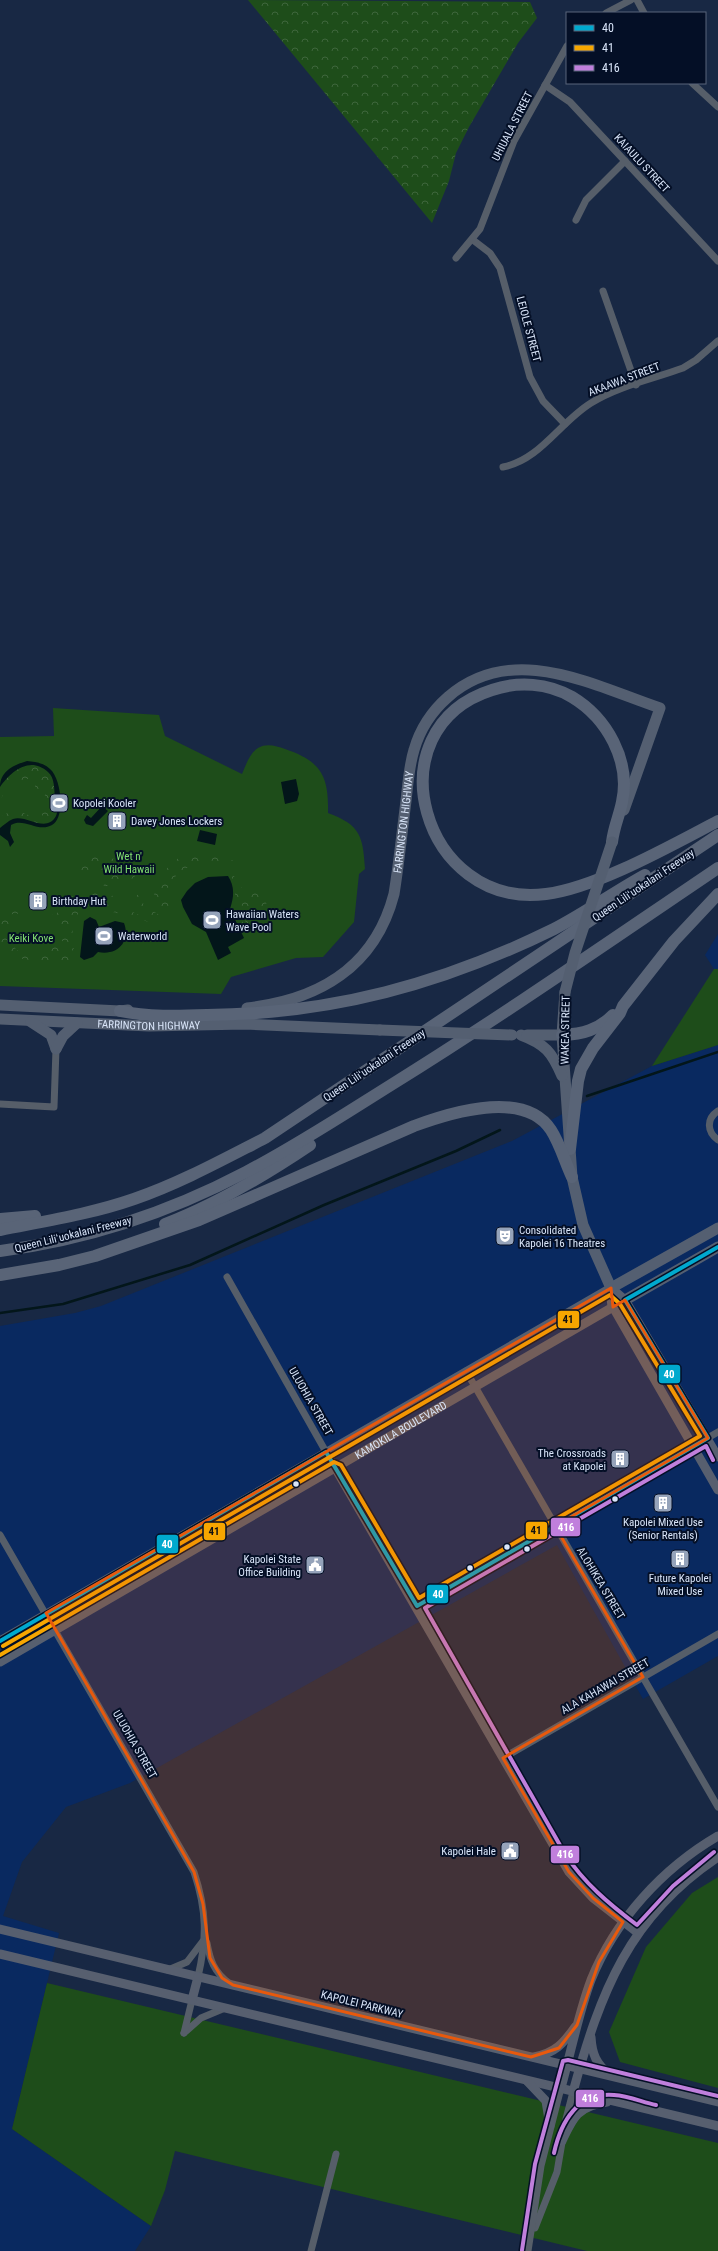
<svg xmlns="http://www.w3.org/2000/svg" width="718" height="2251" viewBox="0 0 718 2251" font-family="'Roboto Condensed',sans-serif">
	<defs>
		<pattern id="forest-crowns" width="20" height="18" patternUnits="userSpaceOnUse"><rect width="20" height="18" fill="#1e4d1a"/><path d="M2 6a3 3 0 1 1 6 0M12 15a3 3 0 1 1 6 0" fill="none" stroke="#3e663c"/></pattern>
	</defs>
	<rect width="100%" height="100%" fill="#182844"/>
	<!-- built -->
	<g fill="#092960">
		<path d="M718,934V969H714L705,955Z"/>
		<path d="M718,1045V1656L643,1699L557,1545L130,1783L66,1807L22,1862L3,1916L59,1933L12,2129L151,2226L135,2251H0V1326L75,1313L101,1306L512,1141L652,1066Z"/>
	</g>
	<!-- green -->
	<g fill="#1e4d1a">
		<path d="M53,708L159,715L165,736L242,774C246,765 249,754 258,748C267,743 276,746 285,749C321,761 329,776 328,813C361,825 363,837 365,869L359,874L354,922L323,957L296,958L231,977L221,994L0,986V737L54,736Z"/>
		<path d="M714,969H718V1045L652,1066Z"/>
		<path d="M718,1877V2088L620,2062L609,2032L646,1947L692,1893Z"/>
		<path d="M47,1983L718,2143V2251H587L175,2151L165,2190L151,2226L12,2129Z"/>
	</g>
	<!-- forest -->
	<g fill="url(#forest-crowns)">
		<path d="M248,0L530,2L537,18L518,43L469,127L456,153L449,181L432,223Z"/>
		<path d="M28,765C35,766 43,767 48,772C53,776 58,801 58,807C58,813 54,817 51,821L43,817L41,812L44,809L45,794L35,787V783L40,781L42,772L38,777L22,780L15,775C7,784 7,792 0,799C0,780 10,770 28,765Z"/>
		<path d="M11,812H21L37,819L38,824C20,817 16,817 0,828C0,817 1,815 11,812Z"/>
		<path d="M198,853C226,853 234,855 246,881L245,883L240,877L229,870L230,865C225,864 220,862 214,861C197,859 168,874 167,894C166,898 168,903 169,907L165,911C141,901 162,870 177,859C184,855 191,854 198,853Z"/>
		<path d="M89,854L120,860L128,869L134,870L135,878L111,883L109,886H104L100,875L92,872L91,869L80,872L76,865Z"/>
		<path d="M230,874L235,877L242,888C238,903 238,913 245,927L243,928L239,927L232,909L235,901V884Z"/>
		<path d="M249,888L258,894L269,889L270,900L257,912L251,927H248C242,916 237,896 249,888Z"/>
		<path d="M102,890L109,892L122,907L156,923C137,921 96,901 79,913C77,915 74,920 72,923L74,954L71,947L61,940L58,920L45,918L57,913C70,888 80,898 102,890Z"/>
		<path d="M142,894L141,902L163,918V921L131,908L130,901L137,895Z"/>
		<path d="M14,906L28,909L29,913L0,915Z"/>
		<path d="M22,916L24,920L16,922L8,932C14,953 20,954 40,958L57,943L70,953L68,965L64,966L0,955V919Z"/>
	</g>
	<!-- water -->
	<g fill="#03161a">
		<path d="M27,761C36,762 44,763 50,769C61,778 66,817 52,825C38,833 24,817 11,825L10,833L14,842L10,847L8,841L0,835V828C4,825 8,821 13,819C26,814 46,834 56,816C59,809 56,804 55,798C54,789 55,778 48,772C30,755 10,772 0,787C0,771 14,765 27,761Z"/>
		<path d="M296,779L299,794L297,801L285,804L281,782Z"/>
		<path d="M102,806L108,811L93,826L86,824L84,820L87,815L91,818Z"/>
		<path d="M200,830L217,834L215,845L197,841Z"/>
		<path d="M228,876C235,887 234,897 230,909L244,938L228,947L231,953L218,960L206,932L192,924L183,907L181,900L187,891L195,883L208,877Z"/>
		<path d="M90,917L96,920L99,927L115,921L124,923C131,942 117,956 98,952L93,957L84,960L80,957L84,921Z"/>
	</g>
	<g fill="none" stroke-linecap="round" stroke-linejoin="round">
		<!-- stream -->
		<g stroke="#03161a" stroke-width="2.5">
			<path d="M587,1096L718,1052"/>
			<path d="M0,1313L63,1304L190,1265L324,1205L456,1151L500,1130"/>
		</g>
		<!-- street -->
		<g stroke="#565e69" stroke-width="7">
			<path d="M637,0L644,13"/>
			<path d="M606,13L631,0"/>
			<path d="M692,83L718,107"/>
			<path d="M545,85L570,102L718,261"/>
			<path d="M576,220L586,200L625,161"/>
			<path d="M473,240L490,253L500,268L530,377L543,401L565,424"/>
			<path d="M456,258L480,229L514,141L567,46"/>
			<path d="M603,291L636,385"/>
			<path d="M503,467C540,460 560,422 591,403C618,386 653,379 683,368L696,360L718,341"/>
			<path d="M0,1104L54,1107L56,1049"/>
			<path d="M718,1111C706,1119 707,1132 718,1140"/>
			<path d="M227,1277L326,1452"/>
			<path d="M466,1371L718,1807"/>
			<path d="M0,1535L194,1872C207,1911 207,1938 198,1977"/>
			<path d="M417,1606L718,1432"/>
			<path d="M503,1758L718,1634"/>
			<path d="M207,1943C210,1960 214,1972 229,1983"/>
			<path d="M168,1970L187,1962L203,1941"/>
			<path d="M184,2033L201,2018L225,2008"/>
			<path d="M184,2033L192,2000"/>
			<path d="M535,2228L557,2172L566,2119L573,2092"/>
			<path d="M311,2251L336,2154"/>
			<path d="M528,2251L541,2166L561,2088"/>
		</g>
		<!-- secondary -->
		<g stroke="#575f6f" stroke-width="9">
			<path d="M326,1452L569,1872L593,1898L638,1933"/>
			<path d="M0,1641L611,1288L625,1300L718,1457"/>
			<path id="s1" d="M0,1662L613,1307L718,1490"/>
			<path d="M0,1929L718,2102"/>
			<path d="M0,1954L718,2126"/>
			<path d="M192,2000L198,1977"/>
			<path d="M591,2037C592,2054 596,2064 610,2075"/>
			<path d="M534,2057C555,2053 563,2044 575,2027"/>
			<path d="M527,2081L546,2101L550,2126"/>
			<path d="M561,2088C571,2052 578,2015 591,1980C615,1920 663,1868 718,1836"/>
			<path d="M573,2092C600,1993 629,1916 718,1857"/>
			<path d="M562,2141C573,2117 578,2106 607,2102"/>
		</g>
		<!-- primary -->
		<g stroke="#545f71" stroke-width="11">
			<path d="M565,992L562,1035L572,1177L583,1225L611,1288L613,1307L718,1247"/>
			<path d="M0,1005L120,1011L128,1010"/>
			<path id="s2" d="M247,1008C319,1000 375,967 394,894C399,863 402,832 406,801C408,783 409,766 414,750C420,729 432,711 448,697C512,641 592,685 660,708L624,810"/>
			<path id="s3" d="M0,1019L149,1026L245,1024L380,1030"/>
			<path d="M31,1022L51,1035L56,1049"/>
			<path d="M521,1035C545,1044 552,1052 562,1076"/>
			<path d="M527,1035H562"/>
			<path d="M56,1049L63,1036L77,1023"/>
			<path d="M611,1288L718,1228"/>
		</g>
		<!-- highway -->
		<g stroke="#596477" stroke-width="12">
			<path d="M612,842C614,826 619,817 622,802C631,761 607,718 572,697C548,683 518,681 492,690C370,729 423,910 546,894C596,888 672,845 718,821"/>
			<path d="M120,1011C148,1017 178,1016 207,1015C332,1014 442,984 554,929C585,913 614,892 645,875"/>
			<path d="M562,1035C583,1034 598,1030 613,1015"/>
			<path d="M570,1149L578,1081L581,1069L593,1048L620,1013L623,1006L674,941L718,894"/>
			<path d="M0,1219L35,1216"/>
			<path d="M165,1224C217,1204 264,1176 310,1145"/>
			<path d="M0,1230C45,1221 91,1214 134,1199C180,1183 222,1160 265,1138L718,835"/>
			<path d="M0,1251C85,1240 170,1212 246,1172C296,1146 343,1115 391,1085C502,1016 610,941 718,868"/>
			<path d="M0,1275L59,1265L95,1256L199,1220L414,1126C449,1113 524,1089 551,1130C560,1144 565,1162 572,1177"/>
		</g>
		<!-- primary-bridge -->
		<g stroke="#545f71" stroke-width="11">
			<path d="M565,992L575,953L612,842"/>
			<path d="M380,1030L512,1035"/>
		</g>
		<!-- bus-1 casing -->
		<g stroke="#040f26" stroke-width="7">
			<path id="bus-1" d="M0,1641L326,1452L417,1606L708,1438L625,1300L718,1247"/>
		</g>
		<!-- bus-2 casing -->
		<g stroke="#040f26" stroke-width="7">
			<path id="bus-2" d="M0,1655L334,1462L341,1465L419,1598L700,1436L620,1304L610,1295L3,1646"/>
		</g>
		<!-- bus-3 casing -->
		<g stroke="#040f26" stroke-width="7">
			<g id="bus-3">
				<path d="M713,1460L706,1446L425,1608L565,1854C584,1883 609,1904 637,1925L673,1886L714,1852"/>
				<path d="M554,2153C561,2121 578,2092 614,2095C629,2096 642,2102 656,2105"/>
				<path d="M522,2250L535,2164L563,2061L568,2060L718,2096"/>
			</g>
		</g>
		<!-- bus-1 -->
		<use href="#bus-1" stroke="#00a9ce" stroke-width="4"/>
		<!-- bus-2 -->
		<use href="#bus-2" stroke="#f7a600" stroke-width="4"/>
		<!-- bus-3 -->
		<use href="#bus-3" stroke="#c07fdc" stroke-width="4"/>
	</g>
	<!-- marked area -->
	<path fill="#e8590c" fill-opacity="0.2" stroke="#e8590c" stroke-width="3" stroke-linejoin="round" d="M611,1288L613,1307L625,1300L708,1438L555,1526L643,1677L503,1758L569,1872L593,1898L623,1922L599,1962L577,2025L559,2048L531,2057L233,1985L222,1978L210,1958L203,1904L194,1872L46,1613Z"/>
	<!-- icons -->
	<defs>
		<g id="stadium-square" transform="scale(1)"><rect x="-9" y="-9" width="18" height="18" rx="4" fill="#95a3ba" stroke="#040f26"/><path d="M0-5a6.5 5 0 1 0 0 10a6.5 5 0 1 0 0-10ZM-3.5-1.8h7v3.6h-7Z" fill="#fff"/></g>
		<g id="building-square" transform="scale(1)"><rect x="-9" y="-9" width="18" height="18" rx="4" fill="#95a3ba" stroke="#040f26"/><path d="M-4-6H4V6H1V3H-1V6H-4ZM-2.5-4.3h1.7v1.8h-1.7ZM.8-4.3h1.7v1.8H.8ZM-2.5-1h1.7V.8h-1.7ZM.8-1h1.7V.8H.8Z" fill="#fff"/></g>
		<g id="theatre-square" transform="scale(1)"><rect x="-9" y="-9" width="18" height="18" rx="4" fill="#95a3ba" stroke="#040f26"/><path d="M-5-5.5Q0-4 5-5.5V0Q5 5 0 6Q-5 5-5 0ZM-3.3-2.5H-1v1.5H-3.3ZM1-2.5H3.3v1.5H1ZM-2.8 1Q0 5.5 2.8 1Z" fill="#fff"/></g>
		<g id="civic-square" transform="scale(1)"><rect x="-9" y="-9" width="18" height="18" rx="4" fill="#95a3ba" stroke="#040f26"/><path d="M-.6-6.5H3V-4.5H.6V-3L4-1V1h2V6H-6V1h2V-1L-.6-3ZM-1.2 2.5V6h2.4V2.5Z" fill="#fff"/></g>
	</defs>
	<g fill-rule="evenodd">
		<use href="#stadium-square" x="59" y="803"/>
		<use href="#building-square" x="117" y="821"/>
		<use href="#building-square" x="38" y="901"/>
		<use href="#stadium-square" x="212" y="920"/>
		<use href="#stadium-square" x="104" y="936"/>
		<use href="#theatre-square" x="505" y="1236"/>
		<use href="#building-square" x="620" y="1459"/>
		<use href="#building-square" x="663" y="1503"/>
		<use href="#building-square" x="680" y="1559"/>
		<use href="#civic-square" x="315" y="1565"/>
		<use href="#civic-square" x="510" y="1851"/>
	</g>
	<!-- markers -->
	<g fill="#d9e5f9" stroke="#040f26" stroke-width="1.5">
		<circle cx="296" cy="1484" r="3.5"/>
		<circle cx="615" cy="1499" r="3.5"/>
		<circle cx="507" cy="1547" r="3.5"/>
		<circle cx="527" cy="1549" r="3.5"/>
		<circle cx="470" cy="1568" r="3.5"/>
	</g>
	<g text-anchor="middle" stroke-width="4" stroke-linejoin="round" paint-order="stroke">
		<!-- street labels -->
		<g font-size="11" fill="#d9e5f9" stroke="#040f26">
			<text transform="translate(512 126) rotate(-63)" y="4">UHIUALA STREET</text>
			<text transform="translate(642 163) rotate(47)" y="4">KAIAULU STREET</text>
			<text transform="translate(529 329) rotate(75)" y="4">LEIOLE STREET</text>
			<text transform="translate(624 379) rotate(-21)" y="4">AKAAWA STREET</text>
			<text dy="4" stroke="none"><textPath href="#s2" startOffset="272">FARRINGTON HIGHWAY</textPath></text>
			<text transform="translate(643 885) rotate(-34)" y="4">Queen Liliʻuokalani Freeway</text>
			<text dy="4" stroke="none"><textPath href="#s3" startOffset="149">FARRINGTON HIGHWAY</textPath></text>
			<text transform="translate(565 1030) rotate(-89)" y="4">WAKEA STREET</text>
			<text transform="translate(374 1065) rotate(-34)" y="4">Queen Liliʻuokalani Freeway</text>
			<text transform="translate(73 1234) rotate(-14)" y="4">Queen Liliʻuokalani Freeway</text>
			<text transform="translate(311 1401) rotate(60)" y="4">ULUOHIA STREET</text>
			<text dy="4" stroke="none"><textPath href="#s1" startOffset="463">KAMOKILA BOULEVARD</textPath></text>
			<text transform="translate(601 1583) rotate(59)" y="4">ALOHIKEA STREET</text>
			<text transform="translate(605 1686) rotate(-30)" y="4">ALA KAHAWAI STREET</text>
			<text transform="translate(135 1744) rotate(60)" y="4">ULUOHIA STREET</text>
			<text transform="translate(362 2004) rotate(14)" y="4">KAPOLEI PARKWAY</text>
		</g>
		<!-- poi labels -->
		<g font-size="11" fill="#d9e5f9" stroke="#040f26" text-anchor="start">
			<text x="73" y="807">Kopolei Kooler</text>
			<text x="131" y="825">Davey Jones Lockers</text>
			<text x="52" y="905">Birthday Hut</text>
			<text x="226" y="918">Hawaiian Waters<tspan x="226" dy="13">Wave Pool</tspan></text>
			<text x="118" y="940">Waterworld</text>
			<text x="519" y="1234">Consolidated<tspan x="519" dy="13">Kapolei 16 Theatres</tspan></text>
			<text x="606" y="1457" text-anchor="end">The Crossroads<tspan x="606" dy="13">at Kapolei</tspan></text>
			<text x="663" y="1526" text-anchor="middle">Kapolei Mixed Use<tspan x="663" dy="13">(Senior Rentals)</tspan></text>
			<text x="301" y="1563" text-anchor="end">Kapolei State<tspan x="301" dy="13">Office Building</tspan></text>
			<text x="680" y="1582" text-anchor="middle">Future Kapolei<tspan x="680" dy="13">Mixed Use</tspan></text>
			<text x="496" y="1855" text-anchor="end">Kapolei Hale</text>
		</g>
		<!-- park labels -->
		<g font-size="11" fill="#83e071" stroke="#040f26">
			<text x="129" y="860">Wet n'<tspan x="129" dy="13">Wild Hawaii</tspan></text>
			<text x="31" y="942">Keiki Kove</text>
		</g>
	</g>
	<g stroke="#040f26" stroke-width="1.5">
		<rect x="557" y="1310" width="23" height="19" rx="4" fill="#f7a600"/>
		<rect x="658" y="1364" width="23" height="20" rx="4" fill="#00a9ce"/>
		<rect x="550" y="1517" width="31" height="20" rx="4" fill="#c07fdc"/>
		<rect x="525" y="1521" width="23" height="19" rx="4" fill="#f7a600"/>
		<rect x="203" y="1522" width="23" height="19" rx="4" fill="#f7a600"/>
		<rect x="156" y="1534" width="23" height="20" rx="4" fill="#00a9ce"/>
		<rect x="426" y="1584" width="23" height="20" rx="4" fill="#00a9ce"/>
		<rect x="550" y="1845" width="30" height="19" rx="4" fill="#c07fdc"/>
		<rect x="575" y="2089" width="30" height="19" rx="4" fill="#c07fdc"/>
	</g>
	<g font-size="11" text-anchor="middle" font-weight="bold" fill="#fff">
		<text x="669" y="1378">40</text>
		<text x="566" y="1531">416</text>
		<text x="167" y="1548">40</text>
		<text x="438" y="1598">40</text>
		<text x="565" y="1858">416</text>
		<text x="590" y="2102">416</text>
	</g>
	<g font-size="11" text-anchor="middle" font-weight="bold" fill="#111">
		<text x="568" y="1323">41</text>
		<text x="536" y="1534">41</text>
		<text x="214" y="1535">41</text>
	</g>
	<!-- legend -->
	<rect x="566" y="12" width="140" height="72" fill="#040f26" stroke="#59657a"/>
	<rect x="574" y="25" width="20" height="6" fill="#00a9ce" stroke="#59657a"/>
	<text x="602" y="32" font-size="12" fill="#d9e5f9">40</text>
	<rect x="574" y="45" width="20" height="6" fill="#f7a600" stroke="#59657a"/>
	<text x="602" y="52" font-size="12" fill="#d9e5f9">41</text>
	<rect x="574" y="65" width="20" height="6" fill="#c07fdc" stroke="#59657a"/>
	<text x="602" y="72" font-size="12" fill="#d9e5f9">416</text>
</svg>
